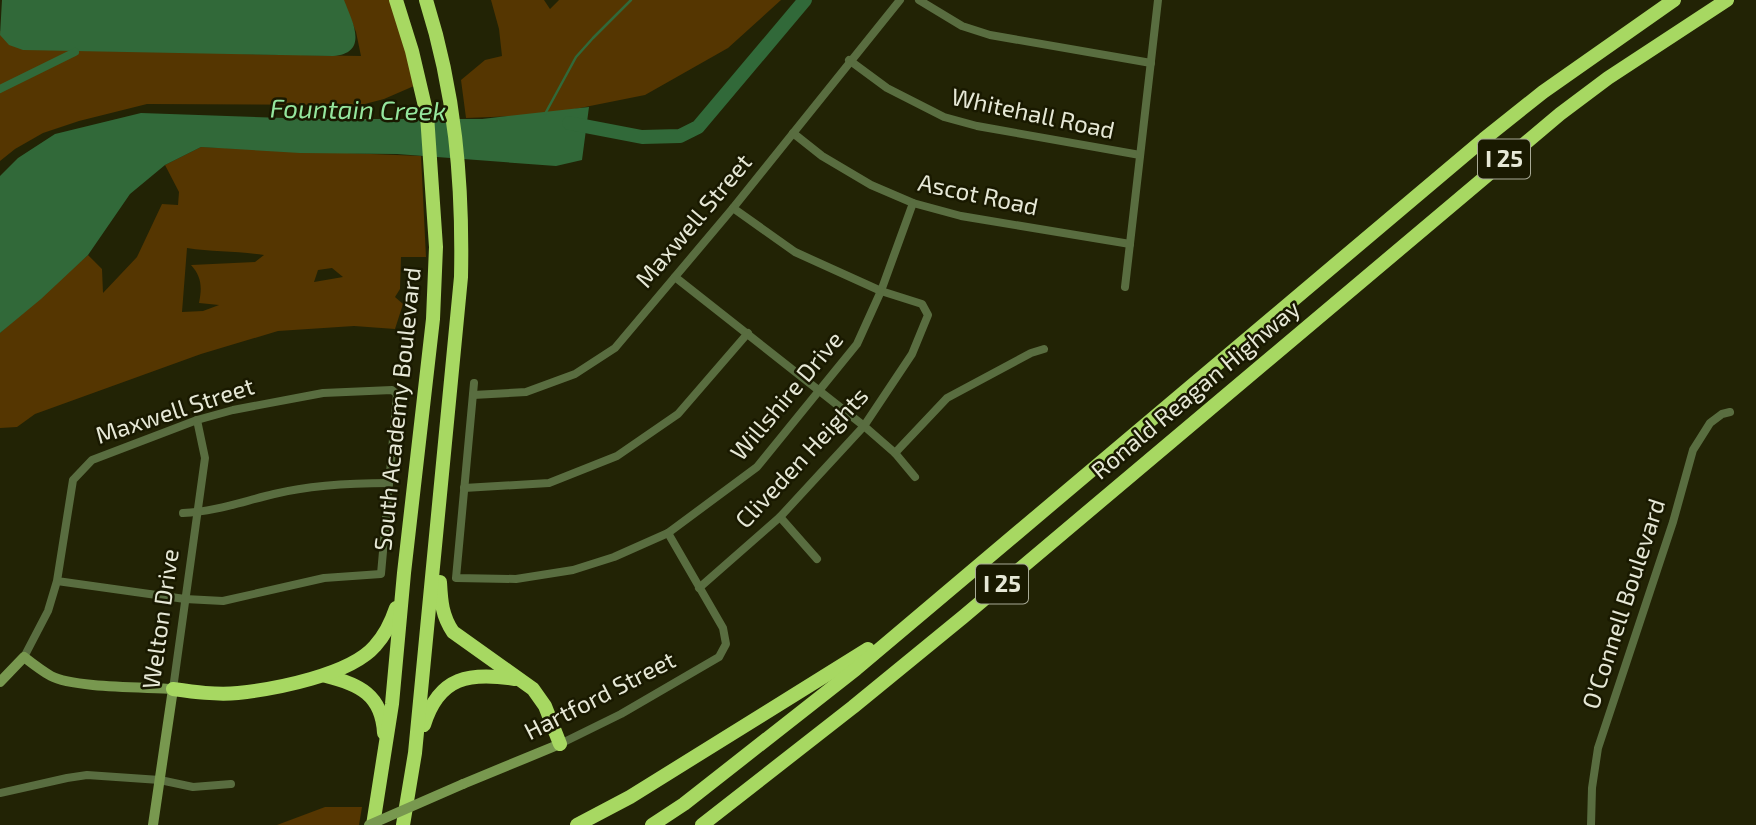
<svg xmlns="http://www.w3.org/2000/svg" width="1756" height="825" viewBox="0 0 1756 825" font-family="'Exo 2',sans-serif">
	<rect width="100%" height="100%" fill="#222305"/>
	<!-- green -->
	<g fill="#553601" fill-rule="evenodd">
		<path d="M343,0H392L400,25L414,86L384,99L361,105L147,104L79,121L43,133L15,149L0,161V31L240,54L361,56L356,32Z"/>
		<path d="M491,0H544L550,9L559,0H781L728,48L645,95L545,115L466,118L461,80L485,60L502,56L499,29Z"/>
		<path d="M201,147L421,156L426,257H401L400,289L395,297L403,304L395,329L354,326L278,331L201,354L35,414L17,427L0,428V333L88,255L102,269L103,293L137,257L162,204L178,205L179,192L165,165ZM187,248C212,252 239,251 264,255L255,262L191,265C202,277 202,288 199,303L219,305L203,311L182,312ZM332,268L343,277L314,282L318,270Z"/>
		<path d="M325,807H362L359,825H277Z"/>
	</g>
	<!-- water -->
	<g fill="#316939">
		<path d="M2,0H344C352,21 370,53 333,56L23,50L9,45L0,35Z"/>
		<path d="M589,107L582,160L556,166L397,154L300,153L201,147L165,165L130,194L88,255L41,299L0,333V176L18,158L55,134L141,113L314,119H482Z"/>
	</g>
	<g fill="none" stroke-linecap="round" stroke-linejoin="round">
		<!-- stream -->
		<path stroke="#316939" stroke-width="2.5" d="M545,114L576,57L593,38L631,0"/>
		<!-- canal -->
		<path stroke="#316939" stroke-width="8" d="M0,89L75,52"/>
		<!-- river -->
		<path stroke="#316939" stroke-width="14" d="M569,123L642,137L680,136L698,127L805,0"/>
		<!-- street -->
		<g stroke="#596d40" stroke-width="8">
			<path d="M919,0L962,26L990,35L1151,63"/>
			<path d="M849,60L887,88L944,117L977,126L1140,155"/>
			<path d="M793,133L822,156L871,185L913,203L961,216L1130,244"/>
			<path d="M675,277L864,426L895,453L915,477"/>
			<path d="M1125,287L1158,0"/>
			<path d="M474,383L456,578L516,579L573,570L614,557L668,533L757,467L857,344L881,291L913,203"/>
			<path d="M473,395L526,392L575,374L615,348L733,208L900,0"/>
			<path d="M895,453L947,398L1031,353L1044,349"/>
			<path d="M464,488L549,483L617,456L678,414L748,333"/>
			<path d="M183,513C214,512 244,501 274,494C311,485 351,483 389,483"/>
			<path d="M780,517L817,559"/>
			<path d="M699,588L780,517L864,426L912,354L928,315L922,304L881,291L795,252L733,208"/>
			<path d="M24,657L48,611L57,581L73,480L92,460L197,420L233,410L323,393L392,390L397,394L381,574L324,578L223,601L185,599L57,581"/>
			<path d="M173,689L205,458L197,420"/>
			<path d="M560,744L621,714L719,657L726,644L723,628L668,533"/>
			<path d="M0,793L67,778L87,775L160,780L193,787L231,784"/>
			<path d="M1591,825L1592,788L1598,748L1673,522L1693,450L1710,423L1722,414L1730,412"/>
		</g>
		<!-- secondary -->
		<g stroke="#78984f" stroke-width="10">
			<path d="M0,682L24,657C33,664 42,671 51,676C73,688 145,687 173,689L153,825"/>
			<path d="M463,784L560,744"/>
		</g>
		<!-- highway -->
		<g stroke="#a7d862" stroke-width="14">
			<path d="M440,582C441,601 442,616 453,632L533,689L545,706L560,744"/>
			<path d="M326,676C359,684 382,695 384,733"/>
			<path d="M173,689C194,692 216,695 238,693C275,689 350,675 375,646C385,635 391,623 396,608"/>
			<path d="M424,725C439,676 470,672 515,679"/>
			<path d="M373,825L392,704L404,573L433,319L436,247L427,115L412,51L396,0"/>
			<path d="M403,825L415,753L461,277C463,182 455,91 426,0"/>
			<path d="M577,825L630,797L868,649"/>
			<path d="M652,825L684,804L856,669L1484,139L1543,92L1674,0"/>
			<path d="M702,825L853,707L963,617L1560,114L1608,78L1727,0"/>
		</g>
		<!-- secondary-bridge -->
		<path stroke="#78984f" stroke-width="10" d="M369,825L463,784"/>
	</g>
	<g text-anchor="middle" stroke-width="5" stroke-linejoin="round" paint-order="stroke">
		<!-- shield labels -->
		<g fill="#191900" stroke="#a8aa96" stroke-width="2">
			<rect x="1478" y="139.5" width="52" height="39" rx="5"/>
			<rect x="976" y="564.5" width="52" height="39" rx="5"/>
		</g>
		<g font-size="23" font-weight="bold" fill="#e6e8d6">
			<text x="1504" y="167">I 25</text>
			<text x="1002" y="592">I 25</text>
		</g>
		<!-- street labels -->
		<g font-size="24" fill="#e6e8d6" stroke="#191900">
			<text transform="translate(1033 114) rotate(12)" y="8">Whitehall Road</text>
			<text transform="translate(978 195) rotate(12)" y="8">Ascot Road</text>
			<text transform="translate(694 221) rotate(-50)" y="8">Maxwell Street</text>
			<text transform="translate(1196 390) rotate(-40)" y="8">Ronald Reagan Highway</text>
			<text transform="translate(787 396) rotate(-50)" y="8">Willshire Drive</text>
			<text transform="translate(398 409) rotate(-84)" y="8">South Academy Boulevard</text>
			<text transform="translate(175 411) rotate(-18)" y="8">Maxwell Street</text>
			<text transform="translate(802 458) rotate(-47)" y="8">Cliveden Heights</text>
			<text transform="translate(1624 604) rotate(-72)" y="8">O'Connell Boulevard</text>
			<text transform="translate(161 619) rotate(-82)" y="8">Welton Drive</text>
			<text transform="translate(600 696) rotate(-27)" y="8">Hartford Street</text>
		</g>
		<!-- water labels -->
		<g font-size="26" font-style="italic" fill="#95e69d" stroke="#191900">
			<text transform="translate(358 110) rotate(1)" y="9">Fountain Creek</text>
		</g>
	</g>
</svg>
